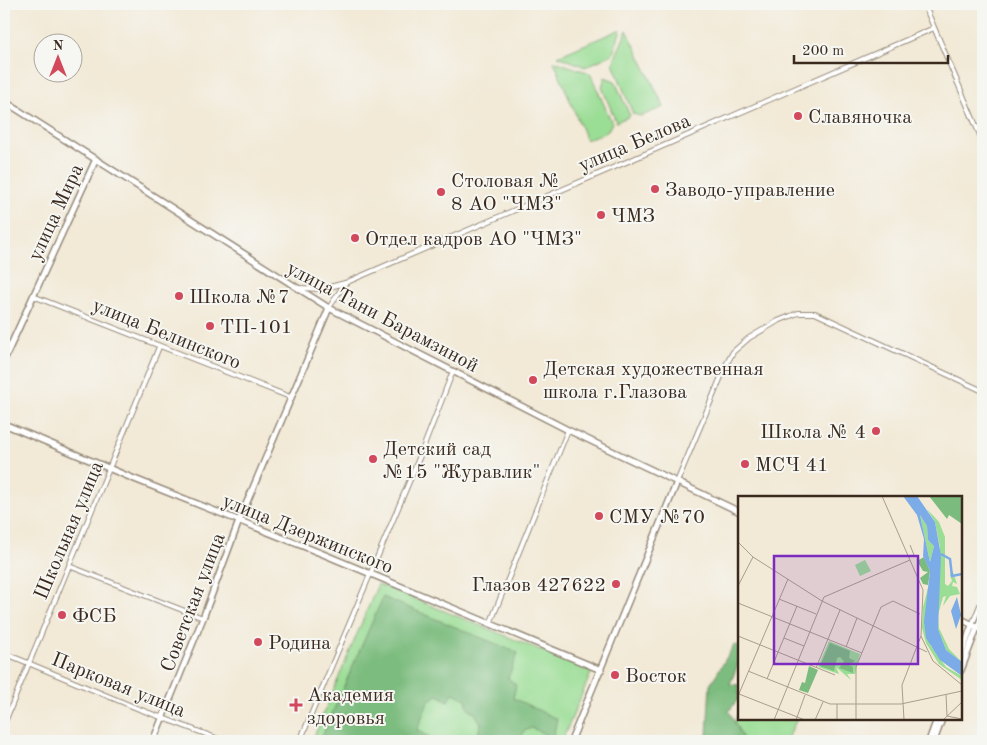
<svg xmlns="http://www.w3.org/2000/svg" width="987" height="745" viewBox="0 0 987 745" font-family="'Old Standard TT',serif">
	<rect width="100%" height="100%" fill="#f6f6f2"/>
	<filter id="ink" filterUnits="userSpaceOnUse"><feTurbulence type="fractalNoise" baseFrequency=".02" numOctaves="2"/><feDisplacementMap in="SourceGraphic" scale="10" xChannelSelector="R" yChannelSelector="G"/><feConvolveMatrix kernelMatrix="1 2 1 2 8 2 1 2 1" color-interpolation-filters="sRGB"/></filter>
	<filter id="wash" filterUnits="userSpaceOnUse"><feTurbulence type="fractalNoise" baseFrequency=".0096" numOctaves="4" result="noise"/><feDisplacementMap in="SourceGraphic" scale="20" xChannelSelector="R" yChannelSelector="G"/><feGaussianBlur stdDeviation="1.12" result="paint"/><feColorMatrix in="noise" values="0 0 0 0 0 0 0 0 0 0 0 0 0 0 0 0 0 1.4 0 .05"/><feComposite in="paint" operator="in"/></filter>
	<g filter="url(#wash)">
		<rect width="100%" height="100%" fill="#f2e9d6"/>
		<!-- green -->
		<g fill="#9add94" stroke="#6a8459">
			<path d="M621,29L613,54L585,67L558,56Z"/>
			<path d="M627,30L664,107L641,116L633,114L613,63Z"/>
			<path d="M554,61L590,73L612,123L607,132L586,140Z"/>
			<path d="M605,77L615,81L630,116L616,122L602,87Z"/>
			<path d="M378,584L592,671L562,741H312Z"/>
			<path d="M739,708L740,719H797L786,741H730Z"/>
		</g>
		<!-- forest -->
		<g fill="#7bbc7e" stroke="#5b734e">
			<path d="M383,597L518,653L508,678L516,685L513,698L557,719L553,738L532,728L524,731L519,741H476L481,723L474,712L468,709L466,699L453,693L448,701L438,695L429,700L417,730L430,737L428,741H320Z"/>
			<path d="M734,645L739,646V662L730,684L739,685V698L729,711L744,741H709L707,735L710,685Z"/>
		</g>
	</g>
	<g filter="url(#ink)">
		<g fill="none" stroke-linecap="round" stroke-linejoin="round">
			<!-- minor casing -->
			<g stroke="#968a7a" stroke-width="6">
				<g id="minor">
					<path d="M924,4L983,142"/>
					<path d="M926,9L938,4"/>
					<path d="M299,288L322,289L345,283"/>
					<path d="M33,296L290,397"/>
					<path d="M329,308L345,283L631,160L934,28"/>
					<path d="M677,482L726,365L733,352L749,338L778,321L798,313H815L983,391"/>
					<path d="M69,566L203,618"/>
					<path d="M490,624L568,430"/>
					<path d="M972,625L983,598"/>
					<path d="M977,628L983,611"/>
					<path d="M4,653L139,709L224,741"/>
					<path d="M4,724L159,347"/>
					<path d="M300,741L422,451L453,371"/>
				</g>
			</g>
			<!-- tertiary casing -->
			<g stroke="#968a7a" stroke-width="8">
				<g id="tertiary">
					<path d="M4,101L329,308L568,430L740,512"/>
					<path d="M4,360L96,159"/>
					<path d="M4,424L132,478L323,554L601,670"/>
					<path d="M961,619L983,630"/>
					<path d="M961,656L972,625"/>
					<path d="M961,670L977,628"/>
					<path d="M153,741L203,618L239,521L329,308"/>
					<path d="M571,741L677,482"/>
					<path d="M929,741L937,719"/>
					<path d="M934,741L942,719"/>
				</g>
			</g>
			<!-- minor -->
			<use href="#minor" stroke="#fff" stroke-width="4"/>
			<!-- tertiary -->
			<use href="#tertiary" stroke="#fff" stroke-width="5"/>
		</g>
	</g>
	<!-- markers -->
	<g fill="#d1495b" stroke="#f6f6f2" stroke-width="2">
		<circle cx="798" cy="116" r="5"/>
		<circle cx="655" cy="189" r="5"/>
		<circle cx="441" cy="192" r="5"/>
		<circle cx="601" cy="215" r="5"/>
		<circle cx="355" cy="238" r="5"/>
		<circle cx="179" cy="296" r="5"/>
		<circle cx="210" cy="326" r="5"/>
		<circle cx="533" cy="380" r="5"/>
		<circle cx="876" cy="431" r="5"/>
		<circle cx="373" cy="459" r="5"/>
		<circle cx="745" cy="464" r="5"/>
		<circle cx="599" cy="516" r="5"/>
		<circle cx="616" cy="584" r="5"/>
		<circle cx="62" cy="615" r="5"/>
		<circle cx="258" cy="642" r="5"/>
		<circle cx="615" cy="675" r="5"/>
		<path d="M293.5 697.5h5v5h5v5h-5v5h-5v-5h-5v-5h5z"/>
	</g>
	<g text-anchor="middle" stroke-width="4" stroke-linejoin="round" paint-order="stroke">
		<!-- poi labels -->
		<g font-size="20" fill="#3b2a1e" stroke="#f6f6f2" text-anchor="start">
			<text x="808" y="123">Славяночка</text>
			<text x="451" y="187">Столовая №<tspan x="451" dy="23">8 АО "ЧМЗ"</tspan></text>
			<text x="665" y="196">Заводо-управление</text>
			<text x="611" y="222">ЧМЗ</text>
			<text x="365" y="245">Отдел кадров АО "ЧМЗ"</text>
			<text x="189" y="303">Школа №7</text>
			<text x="220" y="333">ТП-101</text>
			<text x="543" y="375">Детская художественная<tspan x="543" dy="23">школа г.Глазова</tspan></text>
			<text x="866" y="438" text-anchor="end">Школа № 4</text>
			<text x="383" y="455">Детский сад<tspan x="383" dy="23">№15 "Журавлик"</tspan></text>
			<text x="755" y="471">МСЧ 41</text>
			<text x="609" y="523">СМУ №70</text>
			<text x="606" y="591" text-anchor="end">Глазов 427622</text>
			<text x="72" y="622">ФСБ</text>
			<text x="268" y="649">Родина</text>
			<text x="625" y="682">Восток</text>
			<text x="307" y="701">Академия<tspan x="307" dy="23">здоровья</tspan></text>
		</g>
		<!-- street labels -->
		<g font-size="20" fill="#3b2a1e" stroke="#f6f6f2">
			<text transform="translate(634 142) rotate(-23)" y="7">улица Белова</text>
			<text transform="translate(55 212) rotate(-65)" y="7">улица Мира</text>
			<text transform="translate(383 316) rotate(28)" y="7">улица Тани Барамзиной</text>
			<text transform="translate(167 333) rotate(22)" y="7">улица Белинского</text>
			<text transform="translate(68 530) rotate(-67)" y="7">Школьная улица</text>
			<text transform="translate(308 533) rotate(22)" y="7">улица Дзержинского</text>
			<text transform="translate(192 602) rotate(-69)" y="7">Советская улица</text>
			<text transform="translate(119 684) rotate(22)" y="7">Парковая улица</text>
		</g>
	</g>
	<!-- overview -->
	<g transform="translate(738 496)">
		<rect width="224" height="224" fill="#f2e9d6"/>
		<path d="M189,13L201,26L207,41V88L210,90L214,85L212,78L215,76L219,88L215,86L214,90L219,91L222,98L212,100L205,110L208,100L205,101L200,119L201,132L211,153L224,166L208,154L200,133L199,119L202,51L197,26ZM182,19L189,30L190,44L196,50L192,66ZM127,64L133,75L122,80L117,69ZM191,88L189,106L192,149L208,171L224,180V184L201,168L188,147L184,132L185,111ZM91,145L122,158L117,178H109L113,184L98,171L101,178L80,171Z" fill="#9add94"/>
		<path d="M191,0H224V28L211,19L209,23ZM186,61L192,75L190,89L185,88L182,82L190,76L185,75L179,65ZM92,147L112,155L111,162L117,165L111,169L115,171V177L101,172L106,165L102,161L99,162L96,175L82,170ZM71,170L80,174L70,197L61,194L64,186L67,187Z" fill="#7bbc7e"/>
		<path d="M165,0H179L197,26L203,59L200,133L208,154L224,166V180L202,164L188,142L186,126L192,75L185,60L186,43L179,19ZM182,19L189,30L190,44L196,50L192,66ZM219,101L223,119L218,133L213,115Z" fill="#7cace7" fill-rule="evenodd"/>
		<path fill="none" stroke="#7cace7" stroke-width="2.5" d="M203,58L212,63L214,80L224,78"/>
		<path fill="none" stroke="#a99d8c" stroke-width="1" d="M144,0L185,94L183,140L164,189L166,224M0,46L15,61L84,105L189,156M171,61L176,59L172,49M0,90L15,61M41,103L78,118M0,107L124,157M0,140L97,179M183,140L195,165L224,189M46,142L66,150M108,151L119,122M78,172L102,114M10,175L92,208H163L224,195M29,183L59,110M1,198L67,224M208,198L209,220L224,223M0,200L50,83M36,224L86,101L172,64M58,224L67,199M77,224L85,206M99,224V208M118,224V171L143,111L155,105L182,118M205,224L224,206"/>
		<path fill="#7b2cbf" fill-opacity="0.15" stroke="#7b2cbf" stroke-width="2.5" d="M36,60H180V168H36Z"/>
		<rect width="224" height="224" fill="none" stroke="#3b2a1e" stroke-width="2.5"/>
	</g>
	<!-- margin -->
	<rect width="987" height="745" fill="none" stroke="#f6f6f2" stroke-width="20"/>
	<!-- north arrow -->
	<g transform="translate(58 58)"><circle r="24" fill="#f6f6f2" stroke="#aba49d"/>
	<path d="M0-4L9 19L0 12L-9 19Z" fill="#d1495b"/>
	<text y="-8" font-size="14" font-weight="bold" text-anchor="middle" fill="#3b2a1e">N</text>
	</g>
	<!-- scale -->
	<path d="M794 55v8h154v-8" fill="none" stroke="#3b2a1e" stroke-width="2.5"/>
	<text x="802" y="55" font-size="15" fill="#3b2a1e" stroke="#f6f6f2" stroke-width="4" paint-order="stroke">200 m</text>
</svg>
